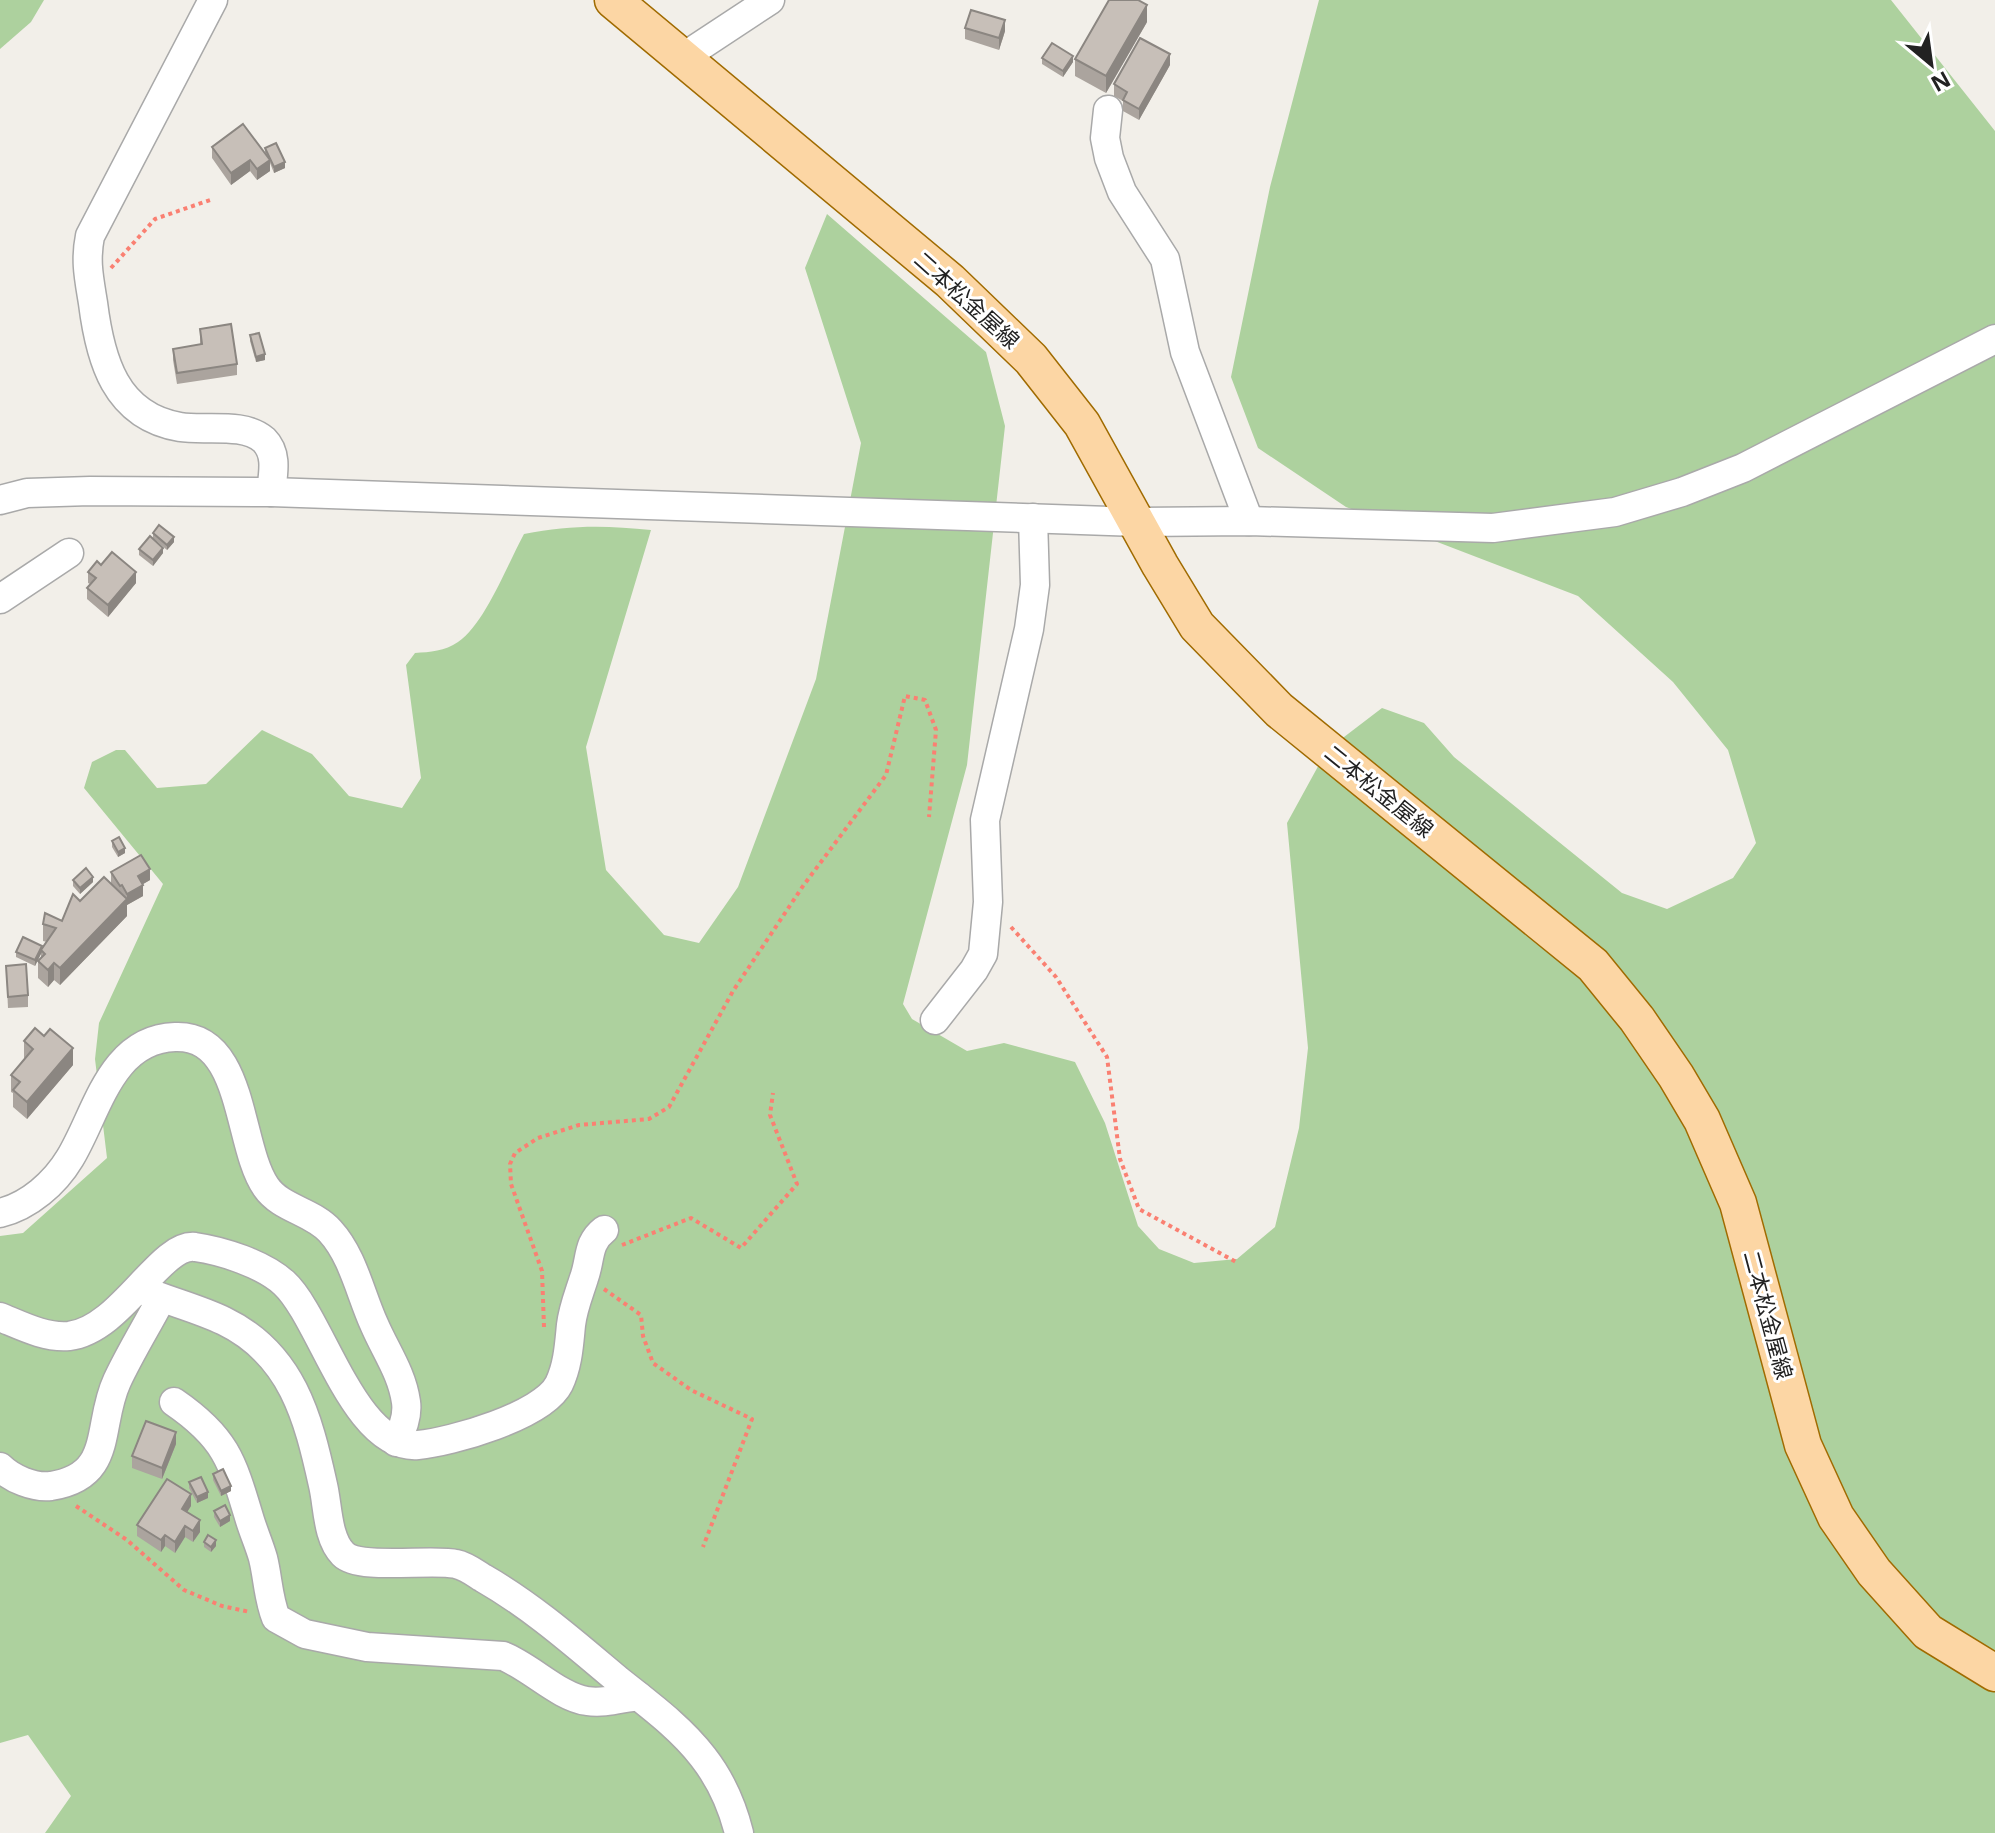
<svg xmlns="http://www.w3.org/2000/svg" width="1995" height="1833" viewBox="0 0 1995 1833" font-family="'Noto Sans','Noto Sans JP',sans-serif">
	<rect width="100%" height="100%" fill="#f2efe9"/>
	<!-- forest -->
	<g fill="#add19e">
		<path d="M0,0H44L31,22L0,49Z"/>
		<path d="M1319,0H1891L1995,131V1833H45L71,1796L28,1735L0,1743V1236L23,1233L107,1158L95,1059L99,1023L163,884L84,788L92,762L116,750H125L157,788L206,784L262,730L312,754L349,796L402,808L421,778L406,665L415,653C430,652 445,651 458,642C485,624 507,565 524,534C569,525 605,525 651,530L586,747L606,870L664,935L699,943L738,887L816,679L861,443L805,268L827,214L986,352L1005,426L967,765L903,1004L912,1019L967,1051L1004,1043L1075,1062L1105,1123L1138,1226L1159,1249L1194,1263L1237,1259L1275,1227L1299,1128L1308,1048L1287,823L1327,750L1382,708L1424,723L1454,757L1622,893L1667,909L1733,878L1756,843L1728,750L1673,682L1578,596L1346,507L1258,448L1231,377L1270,187Z"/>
	</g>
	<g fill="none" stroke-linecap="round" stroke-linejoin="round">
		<!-- minor casing -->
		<g stroke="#a9a9a9" stroke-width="31">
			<g id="minor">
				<path d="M213,0L90,236C85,261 89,278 93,303C100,359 115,416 180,427C205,431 244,422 264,440C278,454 273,474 271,492"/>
				<path d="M682,58L770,0"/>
				<path d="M1108,110L1105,138L1109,158L1122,192L1165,259L1185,352L1249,521"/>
				<path d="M0,500L27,493L90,491L271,492L1138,522L1249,521L1493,528L1615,512L1682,492L1743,468L1995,339"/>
				<path d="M0,599L69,553"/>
				<path d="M935,1020L974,970L983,954L988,902L985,820L1029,629L1035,585L1033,518"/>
				<path d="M0,1213C29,1206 55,1183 70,1158C97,1114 110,1039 175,1037C245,1034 237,1146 266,1187C281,1209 312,1211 330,1231C353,1256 360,1293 374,1324C385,1350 402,1373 406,1402C408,1416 403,1429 396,1442"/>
				<path d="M140,1289C167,1301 197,1308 224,1321C292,1354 308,1417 323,1485C328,1506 327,1538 343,1554C360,1571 432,1558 456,1564C466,1566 475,1573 483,1578C532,1606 575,1644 618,1680C648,1704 680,1727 703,1757C721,1780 732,1805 739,1833"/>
				<path d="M0,1317C22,1326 45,1338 69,1336C121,1330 160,1243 195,1247C223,1251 263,1264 284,1283C322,1318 354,1450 418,1445C451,1442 543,1416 559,1384C568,1365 569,1345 571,1325C573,1308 579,1294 584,1278C591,1259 587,1243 604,1230"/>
				<path d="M174,1402C225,1437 232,1460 249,1517C253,1531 259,1544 263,1558C268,1578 268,1598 276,1618L305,1634L367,1647L503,1656C531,1667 559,1697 587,1701C604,1704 621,1698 638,1696"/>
				<path d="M0,1467C12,1479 34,1488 51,1486C115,1476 96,1426 117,1381C130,1353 147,1326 161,1299"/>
			</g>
		</g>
		<!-- major casing -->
		<g stroke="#a06b00" stroke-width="39">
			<path id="major" d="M613,0L950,281L1031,359L1082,424L1160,565L1197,626L1279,710L1593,965L1637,1019L1676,1076L1702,1120L1738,1203L1803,1445L1836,1517L1874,1572L1928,1632L1995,1673"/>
		</g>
		<!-- path -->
		<g stroke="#fa8072" stroke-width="4" stroke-dasharray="4 4" stroke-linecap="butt">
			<path d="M111,268L155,219L213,199"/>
			<path d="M1011,927L1056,977L1107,1057L1120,1159L1139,1209L1238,1263"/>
			<path d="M622,1245L691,1218L741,1248L797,1184L770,1115L773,1093"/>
			<path d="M604,1289L641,1315L643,1336L653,1363L691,1390L752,1419L703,1547"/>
			<path d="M544,1327L542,1271L511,1184L510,1164L515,1153L538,1138L579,1125L649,1119L669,1107L733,991L803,886L886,775L905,696L925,700L936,730L929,817"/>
			<path d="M76,1506L127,1540L184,1590L222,1606L250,1612"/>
		</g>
		<!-- minor -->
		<use href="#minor" stroke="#fff" stroke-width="28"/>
		<!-- major -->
		<use href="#major" stroke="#fcd6a4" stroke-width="36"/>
	</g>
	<!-- wall -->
	<g fill="#aba49e">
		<path d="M1147,22L1106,93L1075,76V59Z"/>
		<path d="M965,28L1005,31L999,50L965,39Z"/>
		<path d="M1042,58L1073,62L1063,77L1042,64Z"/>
		<path d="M1170,65L1139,120L1123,111V101L1114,96V84Z"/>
		<path d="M212,147L265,153V148L285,168L274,173L270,163V171L257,180L250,171L231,185L212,158Z"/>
		<path d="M200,329L237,364V375L177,384L173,360V349L200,345Z"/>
		<path d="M250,335L265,360L256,362L250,341Z"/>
		<path d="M153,533L174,542L167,550L153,538Z"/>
		<path d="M139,549L163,553L153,566L139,555Z"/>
		<path d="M101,565L136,583L108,617L87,599V588L90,584L88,583V572Z"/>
		<path d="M112,841L125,853L118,857L112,847Z"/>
		<path d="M111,872L150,880L143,884V896L127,905V916L60,985L54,980L48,987L38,978V961L41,958V953L35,966L16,957V952L42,949L47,942L43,941V924L62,921L80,901L111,883Z"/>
		<path d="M73,880L93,882L80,894L73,886Z"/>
		<path d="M6,966L28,995V1007L8,1008Z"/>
		<path d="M24,1041L73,1065L27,1119L13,1107V1093L11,1092V1075L25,1059L24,1058Z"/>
		<path d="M176,1444L162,1479L132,1468V1456Z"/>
		<path d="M213,1474L231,1491L221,1496L213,1480Z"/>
		<path d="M189,1482L208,1498L197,1503L189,1488Z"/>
		<path d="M191,1506L187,1512L200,1532L193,1542L185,1537L175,1553L165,1546L161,1552L137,1536V1525Z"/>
		<path d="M214,1511L230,1521L220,1527L214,1517Z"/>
		<path d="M204,1542L216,1546L211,1552L204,1547Z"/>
	</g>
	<!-- shaded-wall -->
	<g fill="#8b8681">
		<path d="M1147,5V22L1106,93V76Z"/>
		<path d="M1005,20V31L999,50V38Z"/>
		<path d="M1170,54V65L1139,120V109Z"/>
		<path d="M1073,56V62L1063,77V71Z"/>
		<path d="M250,160V171L231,185V173Z"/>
		<path d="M270,160V171L257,180V169Z"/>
		<path d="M285,162V168L274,173V167Z"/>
		<path d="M265,354V360L256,362V357Z"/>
		<path d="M174,537V542L167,550V545Z"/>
		<path d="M163,548V553L153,566V560Z"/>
		<path d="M136,572V583L108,617V605Z"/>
		<path d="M125,848V853L118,857V852Z"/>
		<path d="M150,869V880L138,887V876Z"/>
		<path d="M93,877V882L80,894V888Z"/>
		<path d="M143,885V896L127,905V894Z"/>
		<path d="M127,899V916L60,985V968Z"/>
		<path d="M42,946V952L35,966V960Z"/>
		<path d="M54,963V980L48,987V970Z"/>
		<path d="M73,1048V1065L27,1119V1102Z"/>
		<path d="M176,1432V1444L162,1479V1468Z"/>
		<path d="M231,1486V1491L221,1496V1491Z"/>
		<path d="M208,1492V1498L197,1503V1497Z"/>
		<path d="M191,1494V1506L182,1520V1509Z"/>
		<path d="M230,1515V1521L220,1527V1521Z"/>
		<path d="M200,1520V1532L193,1542V1531Z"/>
		<path d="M185,1526V1537L175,1553V1542Z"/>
		<path d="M165,1535V1546L161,1552V1540Z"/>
		<path d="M216,1540V1546L211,1552V1547Z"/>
	</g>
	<!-- building -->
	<g fill="#c7bfb8" stroke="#8b8681" stroke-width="2">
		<path d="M1109,0H1138L1147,5L1106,76L1075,59Z"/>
		<path d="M971,10L1005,20L999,38L965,28Z"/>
		<path d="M1140,38L1170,54L1139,109L1123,100L1127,92L1114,84Z"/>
		<path d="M1052,43L1073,56L1063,71L1042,58Z"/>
		<path d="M243,124L270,160L257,169L250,160L231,173L212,147Z"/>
		<path d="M276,143L285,162L274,167L265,148Z"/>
		<path d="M231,324L237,364L177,373L173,349L202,344L200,329Z"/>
		<path d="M259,333L265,354L256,357L250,335Z"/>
		<path d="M159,525L174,537L167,545L153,533Z"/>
		<path d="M150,536L163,548L153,560L139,549Z"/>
		<path d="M112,552L136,572L108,605L87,588L96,578L88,572L97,561L101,565Z"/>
		<path d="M119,837L125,848L118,852L112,841Z"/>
		<path d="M141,855L150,869L138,876L143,885L127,894L122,885L120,886L111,872Z"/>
		<path d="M86,868L93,877L80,888L73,880Z"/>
		<path d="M104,877L127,899L60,968L54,963L48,970L38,961L45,954L41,950L56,928L43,924L45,913L62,921L73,894L80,901Z"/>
		<path d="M23,937L42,946L35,960L16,952Z"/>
		<path d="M26,964L28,995L8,997L6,966Z"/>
		<path d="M35,1028L44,1036L50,1029L73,1048L27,1102L13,1090L20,1082L11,1075L33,1049L24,1041Z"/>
		<path d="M146,1421L176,1432L162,1468L132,1456Z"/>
		<path d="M223,1469L231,1486L221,1491L213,1474Z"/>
		<path d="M201,1477L208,1492L197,1497L189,1482Z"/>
		<path d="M167,1479L191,1494L182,1509L200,1520L193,1531L185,1526L175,1542L165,1535L161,1540L137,1525Z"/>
		<path d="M225,1505L230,1515L220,1521L214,1511Z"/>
		<path d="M208,1535L216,1540L211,1547L204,1542Z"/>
	</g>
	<g text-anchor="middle" stroke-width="6" stroke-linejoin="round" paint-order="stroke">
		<!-- street labels -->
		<g font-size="22" fill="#222" stroke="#fff">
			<text transform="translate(967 300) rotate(42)" y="8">二本松金屋線</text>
			<text transform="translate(1379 791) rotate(39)" y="8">二本松金屋線</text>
			<text transform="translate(1768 1315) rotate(75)" y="8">二本松金屋線</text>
		</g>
	</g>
	<!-- north arrow -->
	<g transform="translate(1931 64) rotate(151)" stroke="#ffffff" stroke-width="6" paint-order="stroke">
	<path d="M0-6L14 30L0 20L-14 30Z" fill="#222222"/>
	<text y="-12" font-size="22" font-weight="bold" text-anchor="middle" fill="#222222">N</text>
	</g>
</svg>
